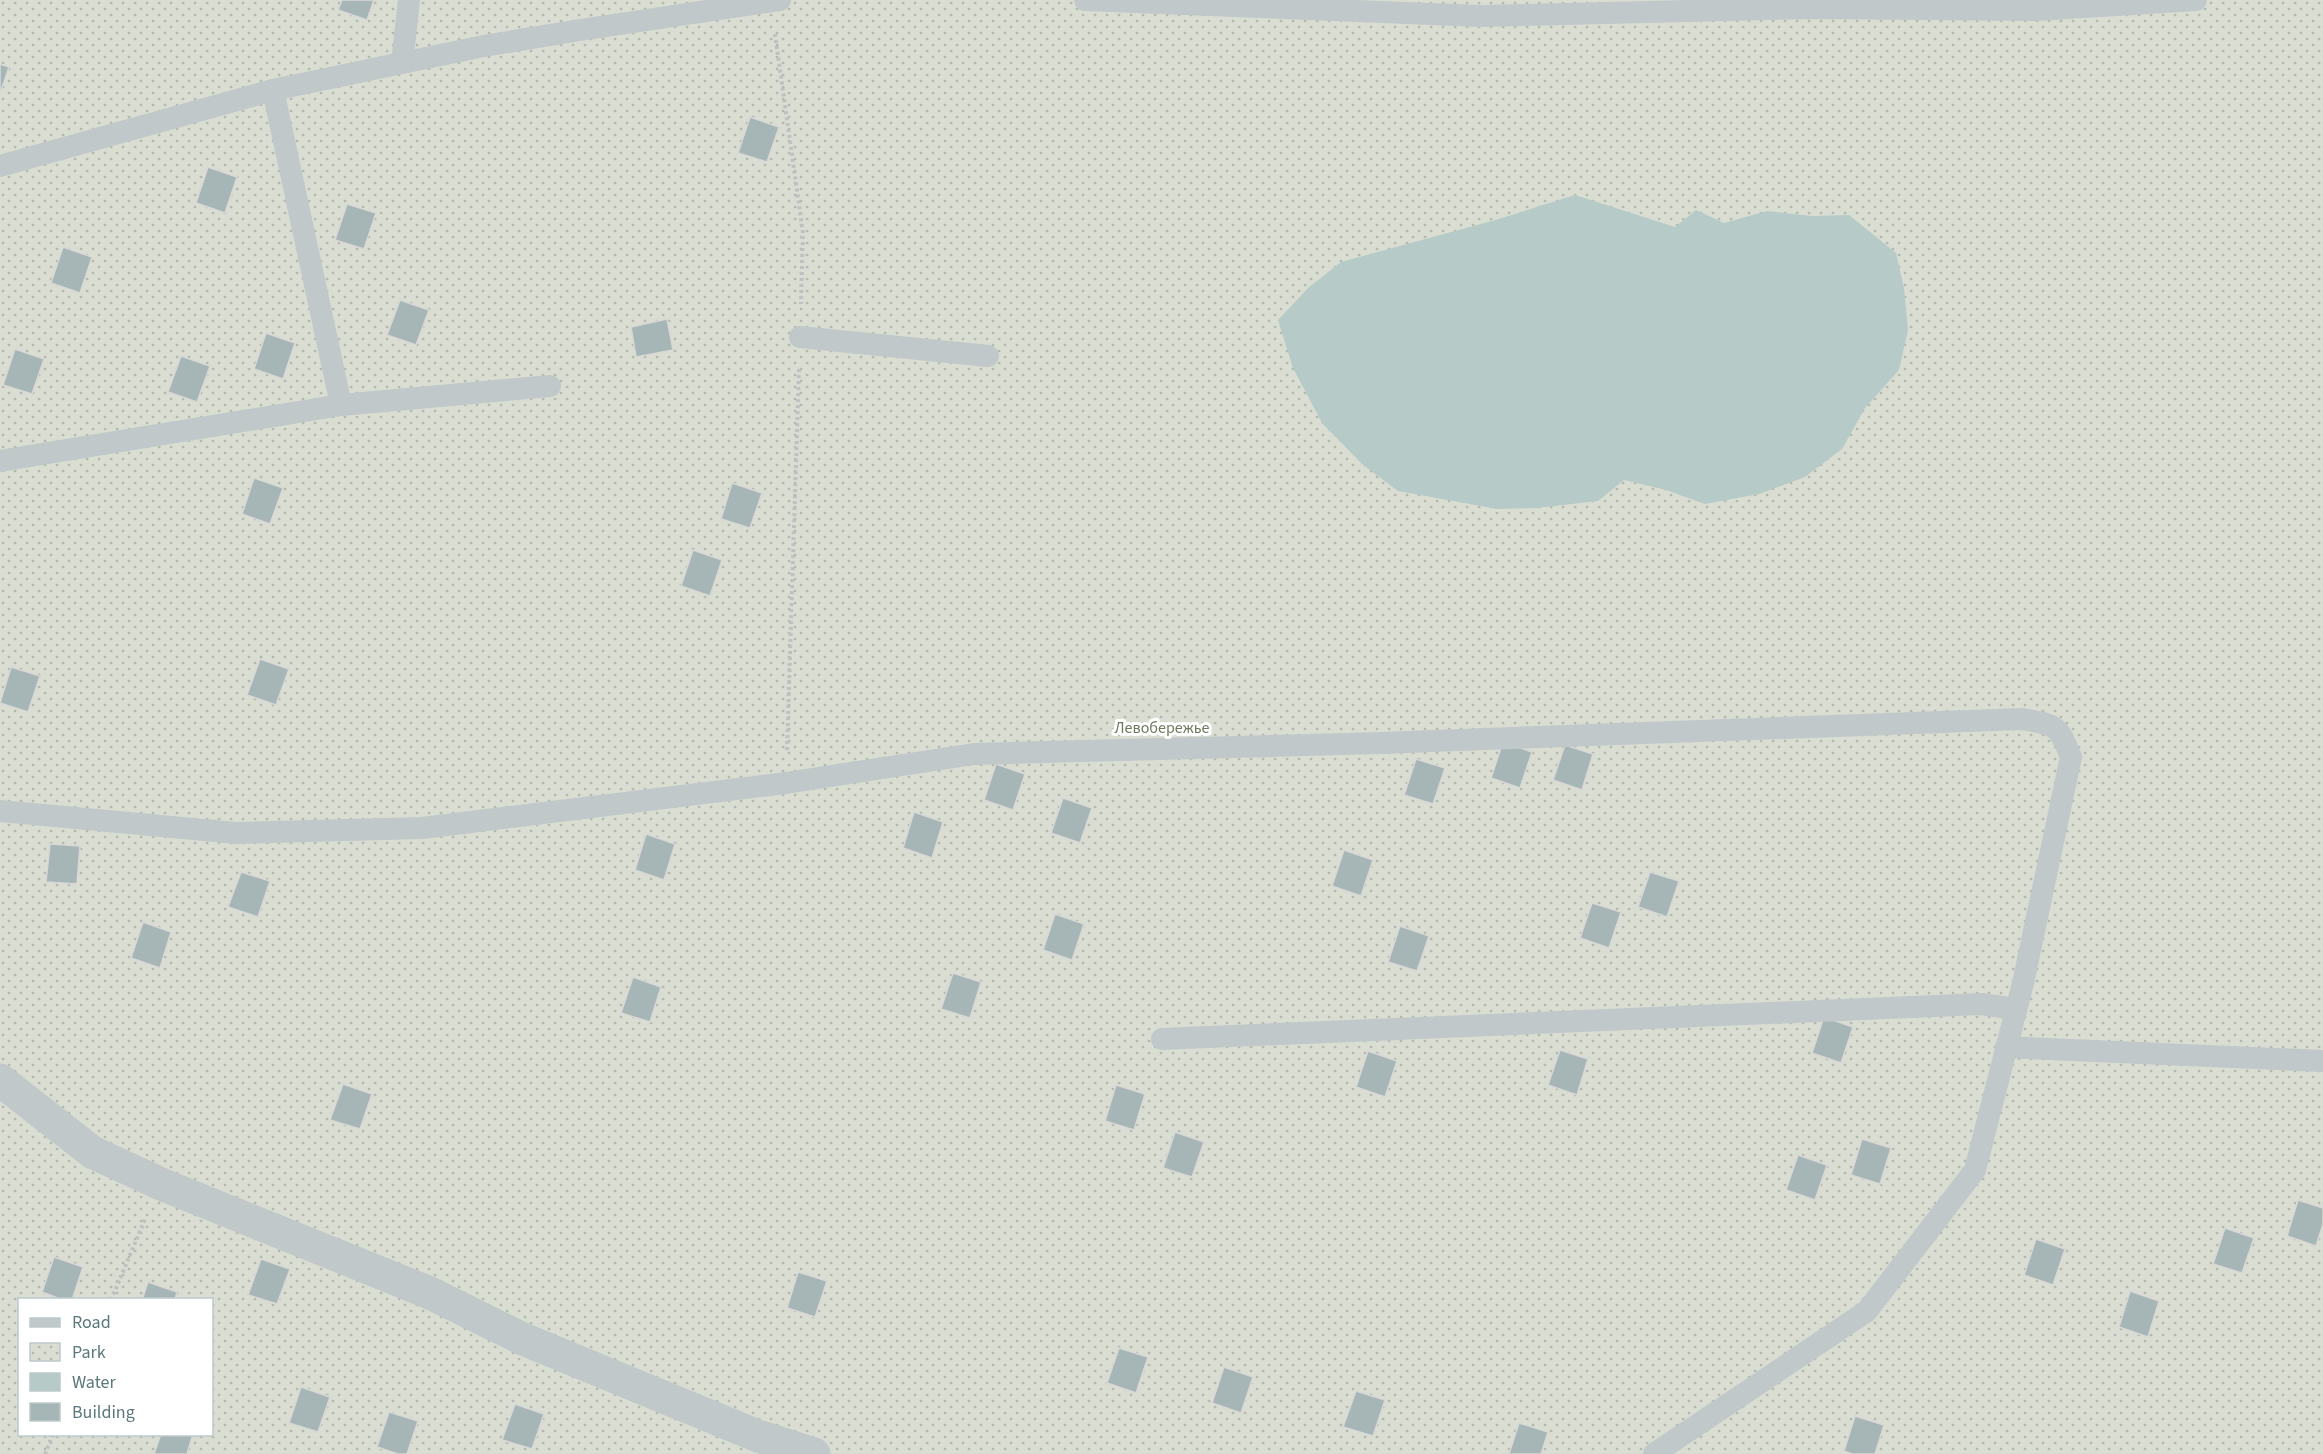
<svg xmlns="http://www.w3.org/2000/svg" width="2323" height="1454" viewBox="0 0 2323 1454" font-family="'Source Sans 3',sans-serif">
	<defs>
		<pattern id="park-dots" width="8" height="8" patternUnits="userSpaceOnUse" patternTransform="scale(1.5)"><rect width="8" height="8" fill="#daded2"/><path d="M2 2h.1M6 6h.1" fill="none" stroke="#b4b9af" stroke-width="1.8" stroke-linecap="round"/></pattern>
	</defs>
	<rect width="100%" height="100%" fill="#f8f6f4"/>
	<!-- park -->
	<path fill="url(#park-dots)" fill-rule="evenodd" d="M0,0H2323V1454H0ZM20,1300H212V1434H20Z"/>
	<!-- water -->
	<path fill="#b6cac8" d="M1575,195L1675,227L1696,210L1724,223L1767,211L1812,216L1849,215L1896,253L1904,288L1908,330L1899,370L1865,408L1842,449L1805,477L1759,494L1705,504L1666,490L1624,480L1598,501L1537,508L1497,509L1398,491L1362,464L1322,423L1293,368L1278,320L1308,288L1341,262L1499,219Z"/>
	<!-- building -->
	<g fill="#a6b6b7" stroke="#d9d8d6" stroke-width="1.5">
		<path d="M342,0H374L367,20L338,10Z"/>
		<path d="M0,64L9,67L0,94Z"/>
		<path d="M750,117L779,127L767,162L738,153Z"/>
		<path d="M208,167L237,177L225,213L196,203Z"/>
		<path d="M347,204L376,213L364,249L335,240Z"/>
		<path d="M63,247L92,257L80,293L51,283Z"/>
		<path d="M400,300L429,310L416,345L387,335Z"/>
		<path d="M667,319L673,350L636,357L631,327Z"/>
		<path d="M266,333L295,343L283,379L254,369Z"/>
		<path d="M15,349L44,359L32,394L3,385Z"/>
		<path d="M181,356L210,366L197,402L168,392Z"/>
		<path d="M254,478L283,488L270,524L242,514Z"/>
		<path d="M732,483L762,493L750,528L721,519Z"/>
		<path d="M693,550L722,560L710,596L681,586Z"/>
		<path d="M260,659L289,669L276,705L247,695Z"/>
		<path d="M11,667L40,676L28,712L0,703Z"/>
		<path d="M1503,742L1532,752L1520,788L1491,778Z"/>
		<path d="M1565,745L1593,754L1582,790L1553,780Z"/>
		<path d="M1416,759L1445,768L1433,804L1404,795Z"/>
		<path d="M996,764L1025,774L1013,810L984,800Z"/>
		<path d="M1063,798L1092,808L1080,843L1051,833Z"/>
		<path d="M914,812L943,822L932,858L903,848Z"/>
		<path d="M646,834L675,844L664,880L635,870Z"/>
		<path d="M50,844L80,846L77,884L46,882Z"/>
		<path d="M1344,850L1373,860L1361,896L1332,886Z"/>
		<path d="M241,872L270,881L258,917L228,907Z"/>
		<path d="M1650,872L1679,881L1667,917L1638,907Z"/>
		<path d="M1592,903L1621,912L1609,948L1580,938Z"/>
		<path d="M1055,914L1084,924L1072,960L1043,950Z"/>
		<path d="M143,922L171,932L160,968L131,958Z"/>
		<path d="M1400,926L1429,936L1417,971L1388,962Z"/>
		<path d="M953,973L981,982L970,1018L941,1009Z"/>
		<path d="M633,977L661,987L650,1022L621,1013Z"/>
		<path d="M1824,1017L1853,1027L1841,1063L1812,1053Z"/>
		<path d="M1560,1050L1588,1059L1577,1095L1548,1085Z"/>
		<path d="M1368,1051L1397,1061L1385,1097L1356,1087Z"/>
		<path d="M343,1084L372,1094L360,1129L330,1120Z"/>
		<path d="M1116,1085L1145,1094L1134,1130L1105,1121Z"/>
		<path d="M1175,1132L1204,1142L1192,1177L1163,1168Z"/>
		<path d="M1862,1139L1891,1148L1880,1184L1851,1175Z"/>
		<path d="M1798,1155L1827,1165L1815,1200L1786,1190Z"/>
		<path d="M2298,1200L2323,1208V1224L2316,1246L2287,1236Z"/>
		<path d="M2225,1228L2254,1238L2242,1273L2213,1264Z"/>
		<path d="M2036,1239L2065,1249L2053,1285L2024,1275Z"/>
		<path d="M54,1257L83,1267L72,1300H63L42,1292Z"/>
		<path d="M261,1259L290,1269L277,1304L248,1295Z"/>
		<path d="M798,1272L827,1281L815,1317L787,1308Z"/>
		<path d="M148,1282L177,1292L175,1300H142Z"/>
		<path d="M2130,1291L2159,1301L2148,1337L2119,1327Z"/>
		<path d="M1119,1348L1148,1357L1136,1393L1107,1383Z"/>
		<path d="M1224,1367L1253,1377L1241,1413L1212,1403Z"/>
		<path d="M301,1387L330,1397L318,1432L289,1423Z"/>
		<path d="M1356,1391L1385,1400L1373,1436L1343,1427Z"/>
		<path d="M515,1404L544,1414L532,1449L502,1440Z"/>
		<path d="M389,1412L418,1421L407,1454H398L377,1447Z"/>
		<path d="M1855,1416L1884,1425L1875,1454H1852L1844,1451Z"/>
		<path d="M1519,1423L1548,1432L1541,1454H1509Z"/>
		<path d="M161,1434H193L187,1454H154Z"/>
	</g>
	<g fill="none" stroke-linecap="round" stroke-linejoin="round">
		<!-- path -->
		<g stroke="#bcc1c2" stroke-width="4" stroke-dasharray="3 3" stroke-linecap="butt">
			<path d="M775,34L803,233L801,304"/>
			<path d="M787,750L799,368"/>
			<path d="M111,1300L146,1217"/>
			<path d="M45,1454L53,1434"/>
		</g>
		<!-- service -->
		<g stroke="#c0c8c9" stroke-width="22">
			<path d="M1085,0L1480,16L1813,8L2037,10L2196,0"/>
			<path d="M402,63L409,0"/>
			<path d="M273,90L341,405"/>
			<path d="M0,166L273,90L402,63L484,46L580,30L780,0"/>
			<path d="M800,337L988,356"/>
			<path d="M0,461L341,405L550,386"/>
			<path d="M0,811L236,833L422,828L786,783L974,754L1380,743L2022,719C2056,725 2058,724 2071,757L2023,983L1975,1170L1867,1311L1654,1454"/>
			<path d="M1162,1039L1981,1004L2016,1009"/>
			<path d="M2006,1047L2323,1061"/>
		</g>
		<!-- minor -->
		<path stroke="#c0c8c9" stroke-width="33" d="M0,1080L92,1152L161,1184L430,1293L523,1339L758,1436L814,1454"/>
	</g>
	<g text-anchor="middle" stroke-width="6" stroke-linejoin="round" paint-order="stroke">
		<!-- park labels -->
		<g font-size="16" fill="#6d7a5f" stroke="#fff">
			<text x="1162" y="733">Левобережье</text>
		</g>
	</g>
	<!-- legend -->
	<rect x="18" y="1298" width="195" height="138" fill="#ffffff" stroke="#bdc9cb" stroke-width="1.5"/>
	<rect x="30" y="1318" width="30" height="9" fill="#c0c8c9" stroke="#bdc9cb" stroke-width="1.5"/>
	<text x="72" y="1328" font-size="18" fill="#5b787c">Road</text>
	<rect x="30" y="1343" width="30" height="18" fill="url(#park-dots)" stroke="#bdc9cb" stroke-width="1.5"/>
	<text x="72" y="1358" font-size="18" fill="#5b787c">Park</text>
	<rect x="30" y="1373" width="30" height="18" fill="#b6cac8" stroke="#bdc9cb" stroke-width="1.5"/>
	<text x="72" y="1388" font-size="18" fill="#5b787c">Water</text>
	<rect x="30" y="1403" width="30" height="18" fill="#a6b6b7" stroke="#bdc9cb" stroke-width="1.5"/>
	<text x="72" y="1418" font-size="18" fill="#5b787c">Building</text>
</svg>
